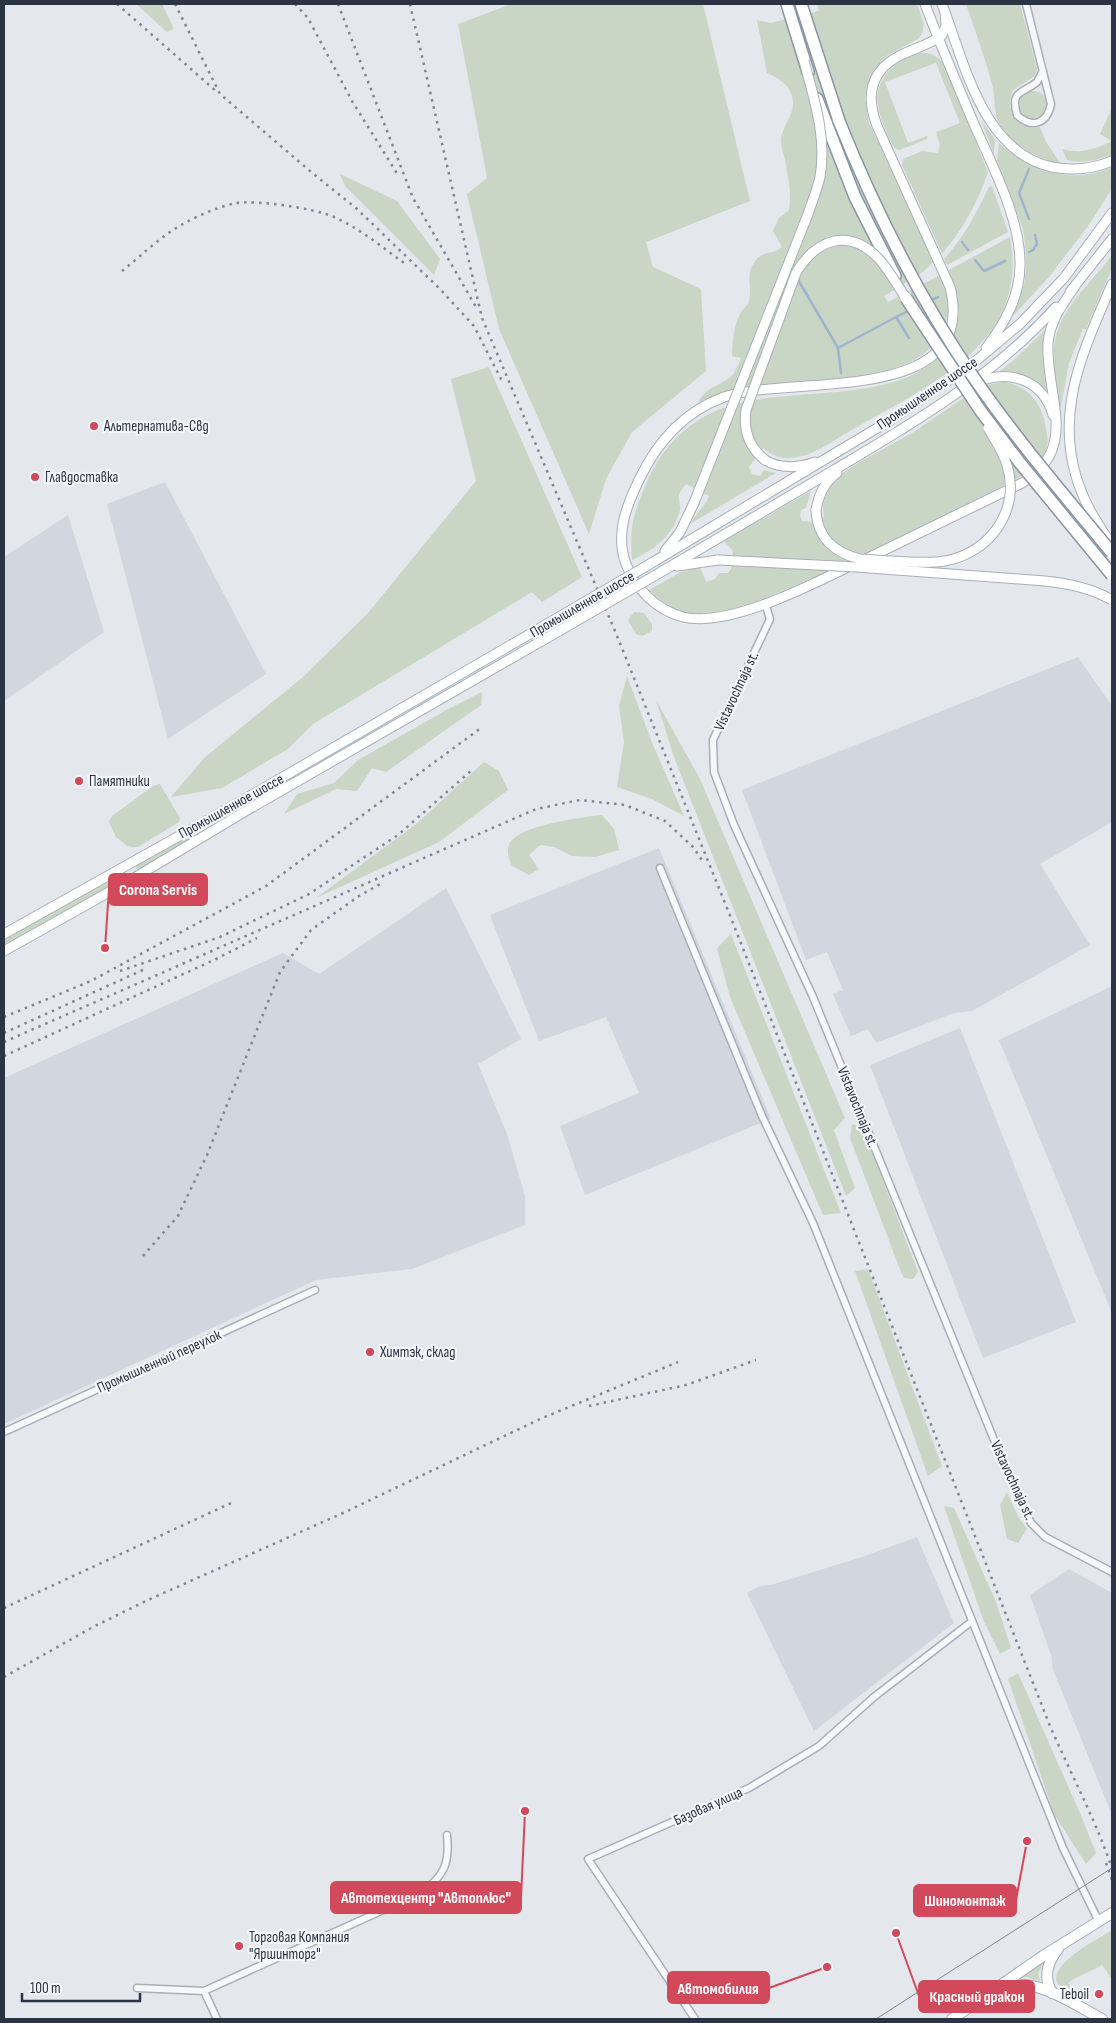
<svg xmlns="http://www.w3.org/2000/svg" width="1116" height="2023" viewBox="0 0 1116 2023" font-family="'Sofia Sans Condensed',sans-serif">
	<rect width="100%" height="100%" fill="#e4e7ec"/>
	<!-- built -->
	<g fill="#d2d6de">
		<path d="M165,482L266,674L168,739L107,504Z"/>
		<path d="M68,515L104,632L4,701V557Z"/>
		<path d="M1078,657L1112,706V822L1040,864L1090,945L972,1011L954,1013L876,1043L868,1029L851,1036L833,994L843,990L827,952L806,960L742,790Z"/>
		<path d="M659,848L771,1119L585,1195L560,1126L639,1093L606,1017L539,1041L490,915Z"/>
		<path d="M446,888L521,1039L478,1064L507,1134L525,1196V1225L412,1269L316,1280L4,1424V1078L283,953L319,974Z"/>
		<path d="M1112,986V1313L999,1040Z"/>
		<path d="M960,1028L1076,1322L983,1358L870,1065Z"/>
		<path d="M917,1537L954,1623L814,1731L747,1593L760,1586L771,1585L862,1557Z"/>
		<path d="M1069,1569L1112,1593V1815L1052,1667V1658L1030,1595Z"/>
	</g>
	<!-- green -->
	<g fill="#c9d6c5">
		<path d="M136,4H162L174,29L167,32Z"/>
		<path d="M511,4H703L750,201L646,242L653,267L701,289L706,371L632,432L606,479L589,534L499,329L467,194L487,178L458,24Z"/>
		<path d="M817,4H917L924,24L922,34L918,39L888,55L874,70L868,81L865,98L869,123L934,261L923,272L884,296L888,302L940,275C949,293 951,312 943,330C918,386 818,377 768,385C744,388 720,392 698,403C706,385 724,386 734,373C737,368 739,362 741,358L732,356C732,344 734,325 740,314C742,309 748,306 749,301C753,286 744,274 756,260C763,251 773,255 782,247L773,231L779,218L789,210C792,192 788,177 785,160C783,154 781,147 781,140C782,124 797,114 792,96C788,83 779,79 767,73L757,20L771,23L819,11Z"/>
		<path d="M966,4H1020L1037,69L1035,76L1013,90C1004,110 1017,132 1040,127L1046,142L1061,164C1038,159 1006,143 997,119C994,110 995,95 992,84C985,57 975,31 966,4Z"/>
		<path d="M918,53C931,52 938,56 946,67L988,172C978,202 963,229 942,254L902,165L903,159L922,151L938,153L940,145L936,132L960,123L936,63L885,82L908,143L927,136V139L900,150L896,149C889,142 887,132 883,124C869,86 883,68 918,53Z"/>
		<circle cx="1033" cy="105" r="14"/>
		<path d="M1112,108V155C1097,160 1083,164 1067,160L1062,149C1081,154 1094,150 1112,141L1100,134Z"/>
		<path d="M981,120L995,139L994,154Z"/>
		<path d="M999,143C1031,171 1071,186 1112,167V189L1088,226L1049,277L1013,316L1024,285L1026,271V253L1023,229L997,161Z"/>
		<path d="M340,174L397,201L440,259L434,275L345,186Z"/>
		<path d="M992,186L1008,232L947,265L944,259C964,237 976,214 989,187Z"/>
		<path d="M1010,237C1016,268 1012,301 993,328C962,373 902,401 855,428C839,437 816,454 798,457C783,460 774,457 763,448L749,467L752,474L760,476L764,470L776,473L690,524C696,513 704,508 709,496L686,484C684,487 680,491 679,495C678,499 681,505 680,510C674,535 654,550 632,560C629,526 634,511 648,480C663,446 688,421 723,408C787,384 896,407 943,352C965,325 960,301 949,270Z"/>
		<path d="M1112,255V268L1086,329H1083L1069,363L1060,411C1058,391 1053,370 1054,349C1056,311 1091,284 1112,255Z"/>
		<path d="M1045,330L1044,365L1052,401C1039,381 1023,371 1000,371L1015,359Z"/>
		<path d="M489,367L582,577L542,602L532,592L313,724L288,749L222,788L171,797L204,758L303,677L368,613L476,481L451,379Z"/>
		<path d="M1002,382C1028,384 1043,404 1046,429C1048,438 1049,446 1044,455C1039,465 1027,472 1018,478C938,518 858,561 774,594C755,602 731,615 710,616C685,617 666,606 649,590L681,572L700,567L706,582L715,579L719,573H728L731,569L733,551L724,541L811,491L806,508L801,510L800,516L802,521L811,522L824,517L823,507L820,502L832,480L858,463L912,433L974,391L983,386Z"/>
		<path d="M634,612L644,613L652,624V631L642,636L636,634L628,620Z"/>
		<path d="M627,676L651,740L684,816L652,799L617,787L624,742L619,706Z"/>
		<path d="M482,692L481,705L386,772L372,768L357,791L336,789L284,814L297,794L334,783L358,760L450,708Z"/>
		<path d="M656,700L700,779L845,1118L834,1130L855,1188L846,1196L674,757Z"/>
		<path d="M484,762L499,771L508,790L439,842L316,898L415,825Z"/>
		<path d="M160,784L180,818L179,822L138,847H132L127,846L116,837L109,822L112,816L153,786Z"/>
		<path d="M602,815L614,829L619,850L595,857L572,856L554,847L540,845L529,855L539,869L529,875L512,866C508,857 505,848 512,840C525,825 582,817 602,815Z"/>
		<path d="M193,835L194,836L138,870L135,865Z"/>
		<path d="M109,880L112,886L4,946V940Z"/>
		<path d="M731,934L841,1213L823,1215L730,997L717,948Z"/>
		<path d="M852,1124L859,1126L872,1152L918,1272L913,1279L904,1278L901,1272L850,1138Z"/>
		<path d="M868,1269L942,1466L928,1476L855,1271Z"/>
		<path d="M1007,1492L1019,1518L1027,1529L1018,1543L1007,1539L1000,1505Z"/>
		<path d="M944,1506L954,1508L996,1602L1011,1648L1000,1654L984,1622Z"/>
		<path d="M1018,1673L1080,1813L1096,1853L1086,1864L1054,1814L1008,1679Z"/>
		<path d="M1112,1930V1979L1102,1965C1091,1972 1078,1975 1068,1983L1071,1987L1066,1992C1064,1990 1059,1987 1058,1984C1047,1964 1099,1939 1112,1930Z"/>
		<path d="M1045,1959L1038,1974L1040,1981L1027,1977L1015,1979Z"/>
	</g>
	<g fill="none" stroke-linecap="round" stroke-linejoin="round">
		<!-- stream -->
		<g stroke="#9fb4cc" stroke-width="2.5">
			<path d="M1029,169L1019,193L1029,219"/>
			<path d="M962,242L968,250"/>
			<path d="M1029,252L1033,250L1037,244L1035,235"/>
			<path d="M975,260L984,271L1005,261"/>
			<path d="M797,278L838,348L841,373"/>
			<path d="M929,301L938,297"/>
			<path d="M896,317L910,310"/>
			<path d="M838,348L896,317L909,338"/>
		</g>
		<!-- street casing -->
		<g stroke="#a9aeb7" stroke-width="9">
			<g id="street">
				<path d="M1026,4L1051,104C1047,124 1032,129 1017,115C1010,89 1023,94 1037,82C1039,79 1041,74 1043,71"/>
				<path d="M765,603L770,619L713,740L714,772L734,825L813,997L1008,1474L1031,1523L1045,1537L1112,1572"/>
				<path d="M660,868L762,1116L813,1223L1063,1848L1099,1922"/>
				<path d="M4,1432L315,1290"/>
				<path d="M137,1988L204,1991L421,1893C444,1876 450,1864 447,1835"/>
				<path d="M204,1991L217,2019"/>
				<path d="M695,2019L588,1859L749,1788L819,1746L874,1697L971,1622"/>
			</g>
		</g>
		<!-- secondary casing -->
		<g stroke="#a9aeb7" stroke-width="11">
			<g id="secondary">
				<path d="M925,4C940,44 957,84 974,124C992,165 1021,220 1020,265C1020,296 1005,323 986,348"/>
				<path d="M942,4C964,61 982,152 1052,167C1073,171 1093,169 1112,161"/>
				<path d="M1112,284C1081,355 1049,422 1085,500C1092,516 1103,531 1112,546"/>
				<path d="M1070,292L1112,239"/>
				<path d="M975,383C1008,369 1042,378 1053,415"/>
				<path d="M765,460C780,469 799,468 815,462"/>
				<path d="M816,510C819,494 824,483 837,473"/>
				<path d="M665,551L680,532L694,503"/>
				<path d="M864,560L1022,483C1081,448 1045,395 1048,343C1050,321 1062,305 1074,288"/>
				<path d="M655,561L889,421L971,365L1020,324L1064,278L1112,213"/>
				<path d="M852,565C811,585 728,628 683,617C657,610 636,590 626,564C615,534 626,507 639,480C657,442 683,412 724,397C791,374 980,408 950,287L877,126C865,94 871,69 903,54C916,48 931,44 942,35L946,26L945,12"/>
				<path d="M677,566L718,560"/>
				<path d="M661,572C718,538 776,504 834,470C912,424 994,376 1056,307"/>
				<path d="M4,934L238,803L554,620"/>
				<path d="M4,951L134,878L244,812L559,631"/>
			</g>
		</g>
		<!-- primary casing -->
		<g stroke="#a3abb8" stroke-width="12">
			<g id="primary">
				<path d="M1002,1988C1035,1975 1073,2004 1102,2019"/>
				<path d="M1052,1993C1043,1977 1047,1963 1058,1949"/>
				<path d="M952,2019L1043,1956L1112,1913"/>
			</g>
		</g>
		<!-- highway casing -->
		<g stroke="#8b94a3" stroke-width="14">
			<g id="highway">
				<path d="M787,4L808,72"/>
				<path d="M801,4L839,121"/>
				<path d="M817,99L855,197L895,276"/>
			</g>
		</g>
		<!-- street -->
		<use href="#street" stroke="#f7f8fa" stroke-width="6"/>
		<!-- secondary -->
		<use href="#secondary" stroke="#fff" stroke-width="9"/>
		<!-- primary -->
		<use href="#primary" stroke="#fff" stroke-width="10"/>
		<!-- highway -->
		<use href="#highway" stroke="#fff" stroke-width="11"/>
		<!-- tram -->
		<path stroke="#7d8696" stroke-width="1" d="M876,2019L1112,1868"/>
		<!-- rail -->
		<g stroke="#7d8696" stroke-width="2.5" stroke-dasharray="2.5 5" stroke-linecap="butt">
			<path d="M117,4L216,91"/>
			<path d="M175,4L220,94L310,171L357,209L440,289L474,326L503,383"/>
			<path d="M295,4L308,18L352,101L398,175"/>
			<path d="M338,4L413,198L476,307"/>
			<path d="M410,4L482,318L615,631L729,913L1050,1726C1071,1774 1095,1819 1112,1868"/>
			<path d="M122,271C142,255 161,236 183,224C199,215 218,207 236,203C257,200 314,208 334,217C359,228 382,247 404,263"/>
			<path d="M120,971L220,937L309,894L398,835L472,770"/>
			<path d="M4,1017L91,981L266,886L481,728"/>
			<path d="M4,1033L145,969"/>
			<path d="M4,1042L536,809L580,800L625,805L665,821L693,847L704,863"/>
			<path d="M4,1056L214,960L257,938"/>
			<path d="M143,1256L178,1216L207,1155L280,972L311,930L359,896L382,883"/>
			<path d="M589,1406L686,1385L756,1360"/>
			<path d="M4,1608L231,1503"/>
			<path d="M4,1677L93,1627L148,1600L343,1513L540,1419L678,1362"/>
			<path d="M1106,1863L1112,1880"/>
		</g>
		<!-- secondary-bridge casing -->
		<g stroke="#a9aeb7" stroke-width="11" stroke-linecap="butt">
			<g id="secondary-bridge">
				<path d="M765,460C749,447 743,431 746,410L796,273C816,239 849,227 879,259C889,270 897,285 906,298"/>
				<path d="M694,503L808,214C812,202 817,190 820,177C827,137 814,99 804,61"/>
				<path d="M816,510C817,538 835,553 860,559C885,560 921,565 945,561C990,553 1021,510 1007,465C1003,452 995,440 988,428"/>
				<path d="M718,560L856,567L1045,581C1070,584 1091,588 1112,600"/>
				<path d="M554,620L655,561"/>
				<path d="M559,631L661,572"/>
			</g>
		</g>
		<!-- highway-bridge casing -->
		<g stroke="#8b94a3" stroke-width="14" stroke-linecap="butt">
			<g id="highway-bridge">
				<path d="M839,121C875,211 919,298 974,378C1016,439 1065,496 1112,553"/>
				<path d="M906,298L980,410L1020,463L1112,575"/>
			</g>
		</g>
		<!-- secondary-bridge -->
		<use href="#secondary-bridge" stroke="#fff" stroke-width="9"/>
		<!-- highway-bridge -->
		<use href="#highway-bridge" stroke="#fff" stroke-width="11"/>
	</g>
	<!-- markers -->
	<g fill="#d1495b" stroke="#f4f6f9" stroke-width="2">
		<circle cx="94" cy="426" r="5"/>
		<circle cx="35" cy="477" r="5"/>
		<circle cx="79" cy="781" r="5"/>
		<circle cx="370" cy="1352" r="5"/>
		<circle cx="239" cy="1946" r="5"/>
		<circle cx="1099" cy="1994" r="5"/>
	</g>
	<g text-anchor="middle" stroke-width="4.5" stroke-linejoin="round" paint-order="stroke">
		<!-- street labels -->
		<g font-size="15" fill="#2b3445" stroke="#f4f6f9">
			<text transform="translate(927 393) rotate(-34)" y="5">Промышленное шоссе</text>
			<text transform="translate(582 604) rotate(-30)" y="5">Промышленное шоссе</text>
			<text transform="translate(736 691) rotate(-65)" y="5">Vistavochnaja st.</text>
			<text transform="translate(231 806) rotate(-29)" y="5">Промышленное шоссе</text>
			<text transform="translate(858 1107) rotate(68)" y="5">Vistavochnaja st.</text>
			<text transform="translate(159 1361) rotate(-24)" y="5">Промышленный переулок</text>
			<text transform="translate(1013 1480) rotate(65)" y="5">Vistavochnaja st.</text>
			<text transform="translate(708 1806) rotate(-24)" y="5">Базовая улица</text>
		</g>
		<!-- poi labels -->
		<g font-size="15" fill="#2b3445" stroke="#f4f6f9" text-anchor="start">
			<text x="104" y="431">Альтернатива-Свд</text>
			<text x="45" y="482">Главдоставка</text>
			<text x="89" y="786">Памятники</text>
			<text x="380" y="1357">Химтэк, склад</text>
			<text x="249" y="1942">Торговая Компания<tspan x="249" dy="17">"Яршинторг"</tspan></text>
			<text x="1089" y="1999" text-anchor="end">Teboil</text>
		</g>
	</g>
	<!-- callouts -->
	<path fill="none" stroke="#d1495b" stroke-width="2" d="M105 948L109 889M525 1811L521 1898M1027 1841L1016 1900M827 1967L769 1988M896 1933L919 1996"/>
	<g fill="#d1495b" stroke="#f4f6f9" stroke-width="2">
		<circle cx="105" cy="948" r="5"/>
		<circle cx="525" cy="1811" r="5"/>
		<circle cx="1027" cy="1841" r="5"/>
		<circle cx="827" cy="1967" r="5"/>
		<circle cx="896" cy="1933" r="5"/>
	</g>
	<g fill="#d1495b" stroke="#d1495b" stroke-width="2">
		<rect x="109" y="874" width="98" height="31" rx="5"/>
		<rect x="331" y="1882" width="190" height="31" rx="5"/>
		<rect x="914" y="1885" width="102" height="31" rx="5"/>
		<rect x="668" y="1972" width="101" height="31" rx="5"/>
		<rect x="919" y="1981" width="115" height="31" rx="5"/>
	</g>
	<g font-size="16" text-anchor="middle" font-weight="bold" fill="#fff">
		<text x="158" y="895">Corona Servis</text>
		<text x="426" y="1903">Автотехцентр "Автоплюс"</text>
		<text x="965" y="1906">Шиномонтаж</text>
		<text x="718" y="1994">Автомобилия</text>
		<text x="977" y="2002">Красный дракон</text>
	</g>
	<!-- border -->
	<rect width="1116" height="2023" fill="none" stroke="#2b3445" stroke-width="10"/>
	<!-- scale -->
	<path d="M22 1993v8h118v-8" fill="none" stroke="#2b3445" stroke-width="2.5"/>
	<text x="30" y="1993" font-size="15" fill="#2b3445" stroke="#f4f6f9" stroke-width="4" paint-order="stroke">100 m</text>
</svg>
